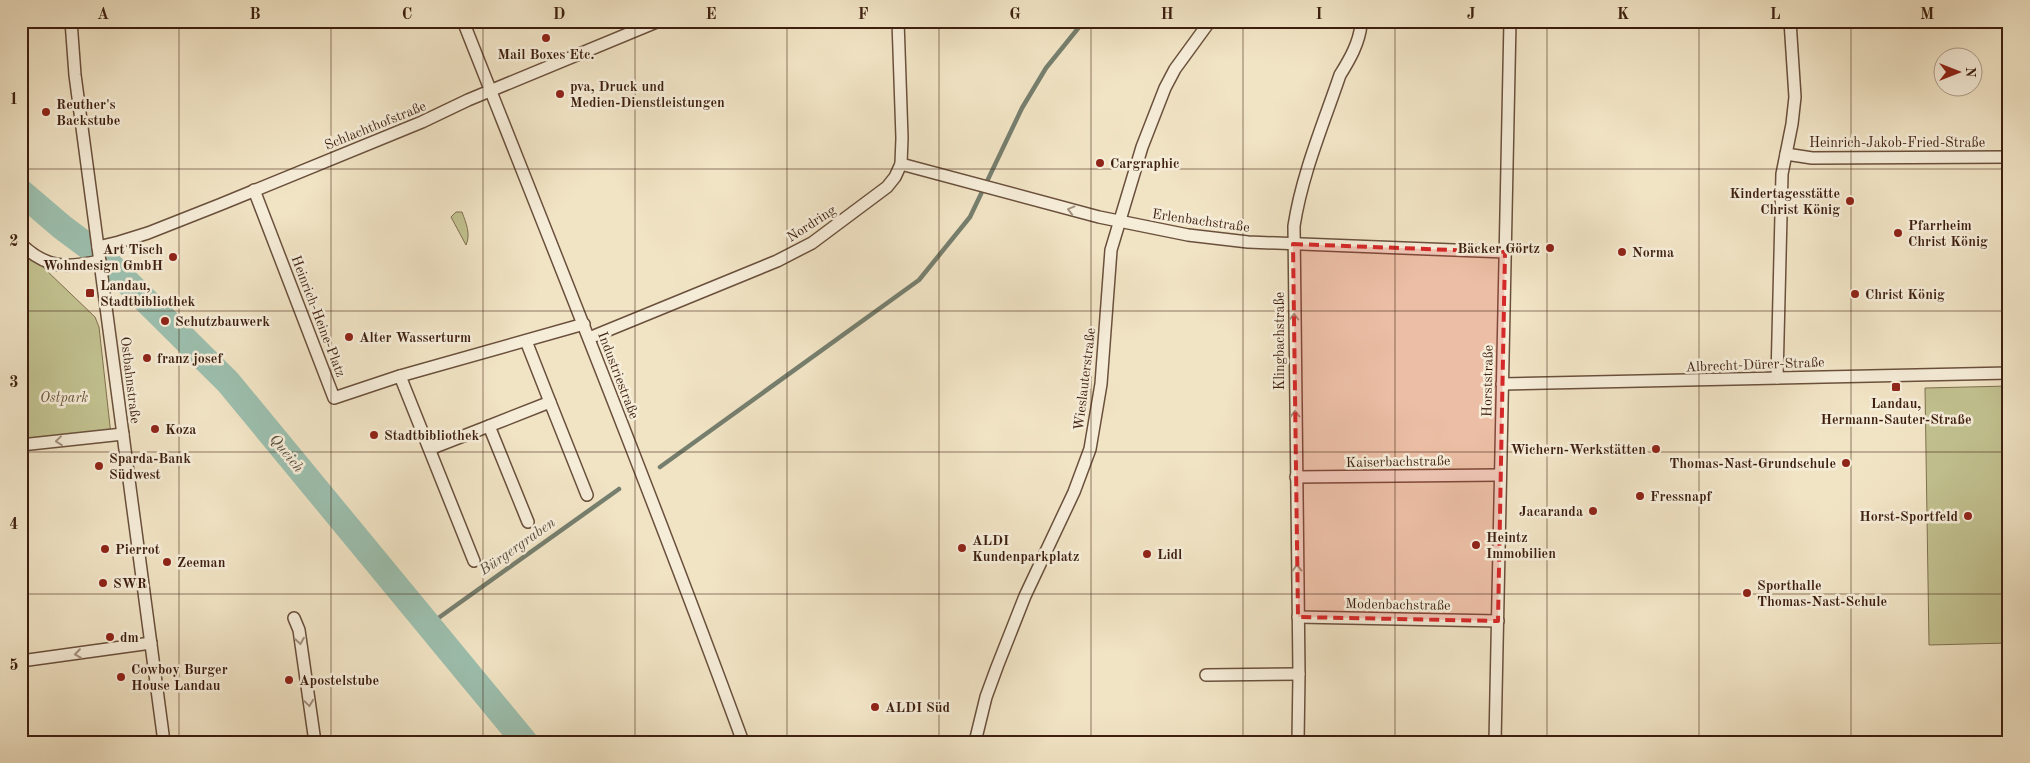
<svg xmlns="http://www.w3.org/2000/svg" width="2030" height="763" viewBox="0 0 2030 763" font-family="'Old Standard TT',serif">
	<rect width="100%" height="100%" fill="#f1e4c5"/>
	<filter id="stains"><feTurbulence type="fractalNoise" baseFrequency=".004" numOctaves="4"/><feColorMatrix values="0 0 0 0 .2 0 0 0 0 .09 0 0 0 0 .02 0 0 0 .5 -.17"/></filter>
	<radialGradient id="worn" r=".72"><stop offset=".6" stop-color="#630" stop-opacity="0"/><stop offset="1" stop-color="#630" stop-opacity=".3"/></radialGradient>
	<!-- green -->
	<g fill="#c2c290" stroke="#807050">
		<path d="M456,212H462C466,223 471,234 466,245L451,217Z"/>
		<path d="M21,246L95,317L99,327L111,435L21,444Z"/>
		<path d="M2009,386V643L1929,645L1925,388Z"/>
	</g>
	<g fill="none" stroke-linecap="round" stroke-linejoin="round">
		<!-- stream -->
		<g stroke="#767f6e" stroke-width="4.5">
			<path d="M660,467L919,280L970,217L1022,108L1046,68L1084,21"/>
			<path d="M430,624L619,489"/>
		</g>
		<!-- river -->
		<path stroke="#9cbfae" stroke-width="26" d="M21,192L62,227L102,257L228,382L525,742"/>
		<!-- minor casing -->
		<g stroke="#6a503c" stroke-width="14">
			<g id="minor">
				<path d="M71,21L75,75L164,742"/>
				<path d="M463,21C558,261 654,500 743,742"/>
				<path d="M1786,154L1812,158L2009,157"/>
				<path d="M901,164L1099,217L1188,235L1248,242L1505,252"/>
				<path d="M254,190L334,398L400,376L474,561"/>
				<path d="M21,244C47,269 67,268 100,261"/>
				<path d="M98,247L119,242L148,233L219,205L422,122L468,100L659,21"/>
				<path d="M589,338L777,261L812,243L887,187L895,177L901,164L902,138L898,21"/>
				<path d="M526,341L550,402"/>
				<path d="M400,376L584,324"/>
				<path d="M1777,378L1782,174L1792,124L1795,97L1790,21"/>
				<path d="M1502,384L2009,373"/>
				<path d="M489,426L550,402L587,495"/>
				<path d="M21,445L123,434"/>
				<path d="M430,449L489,426L528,522"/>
				<path d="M1296,477L1500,475"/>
				<path d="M1298,617L1498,621"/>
				<path d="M294,618L299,630L315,742"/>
				<path d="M21,661L151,643"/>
				<path d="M1206,675L1299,674"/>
				<path d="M975,742L986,697L997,667L1025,596L1074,492L1090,449L1101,384L1111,250L1142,147L1165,88L1175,69L1210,21"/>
				<path d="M1298,742L1299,674L1294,226C1302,174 1323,125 1340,75C1350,59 1359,43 1361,25L1357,21"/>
				<path d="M1495,742L1510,21"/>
			</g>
		</g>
		<!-- minor -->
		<use href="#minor" stroke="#f6edd9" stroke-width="11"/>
	</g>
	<!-- one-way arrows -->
	<defs><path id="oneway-chevron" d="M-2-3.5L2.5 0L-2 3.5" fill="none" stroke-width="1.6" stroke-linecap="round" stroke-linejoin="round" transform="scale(1.25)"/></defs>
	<g stroke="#a3907e">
		<use href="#oneway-chevron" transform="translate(1071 210) rotate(-165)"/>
		<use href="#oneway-chevron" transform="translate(1294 317) rotate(-90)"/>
		<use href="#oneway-chevron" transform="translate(1295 414) rotate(-91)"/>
		<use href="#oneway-chevron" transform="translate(59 441) rotate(174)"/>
		<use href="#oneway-chevron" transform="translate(1297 568) rotate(-91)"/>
		<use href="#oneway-chevron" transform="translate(300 641) rotate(81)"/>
		<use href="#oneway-chevron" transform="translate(78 654) rotate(172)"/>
		<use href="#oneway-chevron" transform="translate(309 703) rotate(82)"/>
	</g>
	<!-- marked area -->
	<path fill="#d62828" fill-opacity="0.2" stroke="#d62828" stroke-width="4" stroke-dasharray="10 6" stroke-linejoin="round" d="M1293,244L1505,252L1498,621L1298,617Z"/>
	<!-- grid -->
	<path fill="none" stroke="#3d1f0f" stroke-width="1" stroke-opacity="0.55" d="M179,21V742M331,21V742M483,21V742M635,21V742M787,21V742M939,21V742M1091,21V742M1243,21V742M1395,21V742M1547,21V742M1699,21V742M1851,21V742M21,169H2009M21,311H2009M21,452H2009M21,594H2009"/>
	<!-- markers -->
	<g fill="#8f2418" stroke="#f6edd9" stroke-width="2">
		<circle cx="546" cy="38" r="5"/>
		<circle cx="560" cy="94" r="5"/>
		<circle cx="46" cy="112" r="5"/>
		<circle cx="1100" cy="163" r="5"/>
		<circle cx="1850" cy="201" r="5"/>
		<circle cx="1898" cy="233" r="5"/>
		<circle cx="1550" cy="248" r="5"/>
		<circle cx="1622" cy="252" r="5"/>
		<circle cx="173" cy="257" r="5"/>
		<rect x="85" y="288" width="10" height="10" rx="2.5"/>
		<circle cx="1855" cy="294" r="5"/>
		<circle cx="165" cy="321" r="5"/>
		<circle cx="349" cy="337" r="5"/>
		<circle cx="147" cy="358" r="5"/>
		<rect x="1891" y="382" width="10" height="10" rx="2.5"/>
		<circle cx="155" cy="429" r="5"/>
		<circle cx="374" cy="435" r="5"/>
		<circle cx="1656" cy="449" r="5"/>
		<circle cx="1846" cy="463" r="5"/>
		<circle cx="99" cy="466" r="5"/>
		<circle cx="1640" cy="496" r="5"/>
		<circle cx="1593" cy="511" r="5"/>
		<circle cx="1968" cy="516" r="5"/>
		<circle cx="1476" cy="545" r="5"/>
		<circle cx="962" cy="548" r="5"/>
		<circle cx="105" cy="549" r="5"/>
		<circle cx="1147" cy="554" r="5"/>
		<circle cx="167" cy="562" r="5"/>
		<circle cx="103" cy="583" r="5"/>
		<circle cx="1747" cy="593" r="5"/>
		<circle cx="110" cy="637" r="5"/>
		<circle cx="121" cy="677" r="5"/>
		<circle cx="289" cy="680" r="5"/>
		<circle cx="875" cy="707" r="5"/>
	</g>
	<g text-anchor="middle" stroke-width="5" stroke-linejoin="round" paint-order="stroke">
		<!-- poi labels -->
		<g font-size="14" font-weight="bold" fill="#3d1f0f" stroke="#f6edd9" text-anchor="start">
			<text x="546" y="59" text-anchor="middle">Mail Boxes Etc.</text>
			<text x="570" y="91">pva, Druck und<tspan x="570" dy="16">Medien-Dienstleistungen</tspan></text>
			<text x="56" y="109">Reuther's<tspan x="56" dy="16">Backstube</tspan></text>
			<text x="1110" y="168">Cargraphic</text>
			<text x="1840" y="198" text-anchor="end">Kindertagesstätte<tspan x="1840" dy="16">Christ König</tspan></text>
			<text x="1908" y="230">Pfarrheim<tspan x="1908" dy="16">Christ König</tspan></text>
			<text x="1540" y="253" text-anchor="end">Bäcker Görtz</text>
			<text x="163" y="254" text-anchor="end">Art Tisch<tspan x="163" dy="16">Wohndesign GmbH</tspan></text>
			<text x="1632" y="257">Norma</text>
			<text x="100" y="290">Landau,<tspan x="100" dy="16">Stadtbibliothek</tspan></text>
			<text x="1865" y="299">Christ König</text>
			<text x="175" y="326">Schutzbauwerk</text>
			<text x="359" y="342">Alter Wasserturm</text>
			<text x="157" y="363">franz josef</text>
			<text x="1896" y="408" text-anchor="middle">Landau,<tspan x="1896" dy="16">Hermann-Sauter-Straße</tspan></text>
			<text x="165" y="434">Koza</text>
			<text x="384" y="440">Stadtbibliothek</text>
			<text x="1646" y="454" text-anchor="end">Wichern-Werkstätten</text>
			<text x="109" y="463">Sparda-Bank<tspan x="109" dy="16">Südwest</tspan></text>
			<text x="1836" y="468" text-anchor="end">Thomas-Nast-Grundschule</text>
			<text x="1650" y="501">Fressnapf</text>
			<text x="1583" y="516" text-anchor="end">Jacaranda</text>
			<text x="1958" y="521" text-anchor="end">Horst-Sportfeld</text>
			<text x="1486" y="542">Heintz<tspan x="1486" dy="16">Immobilien</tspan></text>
			<text x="972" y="545">ALDI<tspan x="972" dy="16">Kundenparkplatz</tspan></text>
			<text x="115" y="554">Pierrot</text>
			<text x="1157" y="559">Lidl</text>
			<text x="177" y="567">Zeeman</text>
			<text x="113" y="588">SWR</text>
			<text x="1757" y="590">Sporthalle<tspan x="1757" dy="16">Thomas-Nast-Schule</tspan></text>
			<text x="120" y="642">dm</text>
			<text x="131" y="674">Cowboy Burger<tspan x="131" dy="16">House Landau</tspan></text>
			<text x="299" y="685">Apostelstube</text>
			<text x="885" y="712">ALDI Süd</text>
		</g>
		<!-- street labels -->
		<g font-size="14" fill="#3d1f0f" stroke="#f6edd9">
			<text transform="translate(375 125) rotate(-22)" y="5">Schlachthofstraße</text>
			<text x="1897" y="147">Heinrich-Jakob-Fried-Straße</text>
			<text transform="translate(1201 220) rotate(8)" y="5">Erlenbachstraße</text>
			<text transform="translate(811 223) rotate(-33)" y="5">Nordring</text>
			<text transform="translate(319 316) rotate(69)" y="5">Heinrich-Heine-Platz</text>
			<text transform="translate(1279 341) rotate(-90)" y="5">Klingbachstraße</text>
			<text transform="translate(1755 364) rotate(-2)" y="5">Albrecht-Dürer-Straße</text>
			<text transform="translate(619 375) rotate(69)" y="5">Industriestraße</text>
			<text transform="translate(1084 379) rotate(-83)" y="5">Wieslauterstraße</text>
			<text transform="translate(131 380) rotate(83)" y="5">Ostbahnstraße</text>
			<text transform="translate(1487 381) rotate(-89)" y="5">Horststraße</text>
			<text transform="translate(1398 461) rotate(-1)" y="5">Kaiserbachstraße</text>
			<text transform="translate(1398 604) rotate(1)" y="5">Modenbachstraße</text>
		</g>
		<!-- park labels -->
		<g font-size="14" font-style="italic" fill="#655036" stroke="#f6edd9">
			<text x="64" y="402">Ostpark</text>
		</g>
		<!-- water labels -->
		<g font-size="15" font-style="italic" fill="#5a4f3f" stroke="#f6edd9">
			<text transform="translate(287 453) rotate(51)" y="5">Queich</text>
			<text transform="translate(517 546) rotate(-35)" y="5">Bürgergraben</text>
		</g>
	</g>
	<!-- margin -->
	<rect width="2030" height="763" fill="none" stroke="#f1e4c5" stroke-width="55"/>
	<!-- north arrow -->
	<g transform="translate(1958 72) rotate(90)"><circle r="24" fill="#f6edd9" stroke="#ac9b88"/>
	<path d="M0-4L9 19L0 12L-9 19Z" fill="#8f2418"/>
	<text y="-8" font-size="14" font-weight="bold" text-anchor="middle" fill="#3d1f0f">N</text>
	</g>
	<rect x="28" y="28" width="1974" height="708" fill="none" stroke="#3d1f0f" stroke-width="2"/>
	<g font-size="16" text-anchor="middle" font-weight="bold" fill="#3d1f0f">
		<text x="103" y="19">A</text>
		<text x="255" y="19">B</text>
		<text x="407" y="19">C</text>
		<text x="559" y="19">D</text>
		<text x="711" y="19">E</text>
		<text x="863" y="19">F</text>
		<text x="1015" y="19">G</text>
		<text x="1167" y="19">H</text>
		<text x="1319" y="19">I</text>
		<text x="1471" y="19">J</text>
		<text x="1623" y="19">K</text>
		<text x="1775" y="19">L</text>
		<text x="1927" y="19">M</text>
		<text x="14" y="104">1</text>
		<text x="14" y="246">2</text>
		<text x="14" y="387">3</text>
		<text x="14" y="529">4</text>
		<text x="14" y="670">5</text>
	</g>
	<rect width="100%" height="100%" filter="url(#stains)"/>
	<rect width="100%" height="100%" fill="url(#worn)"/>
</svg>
